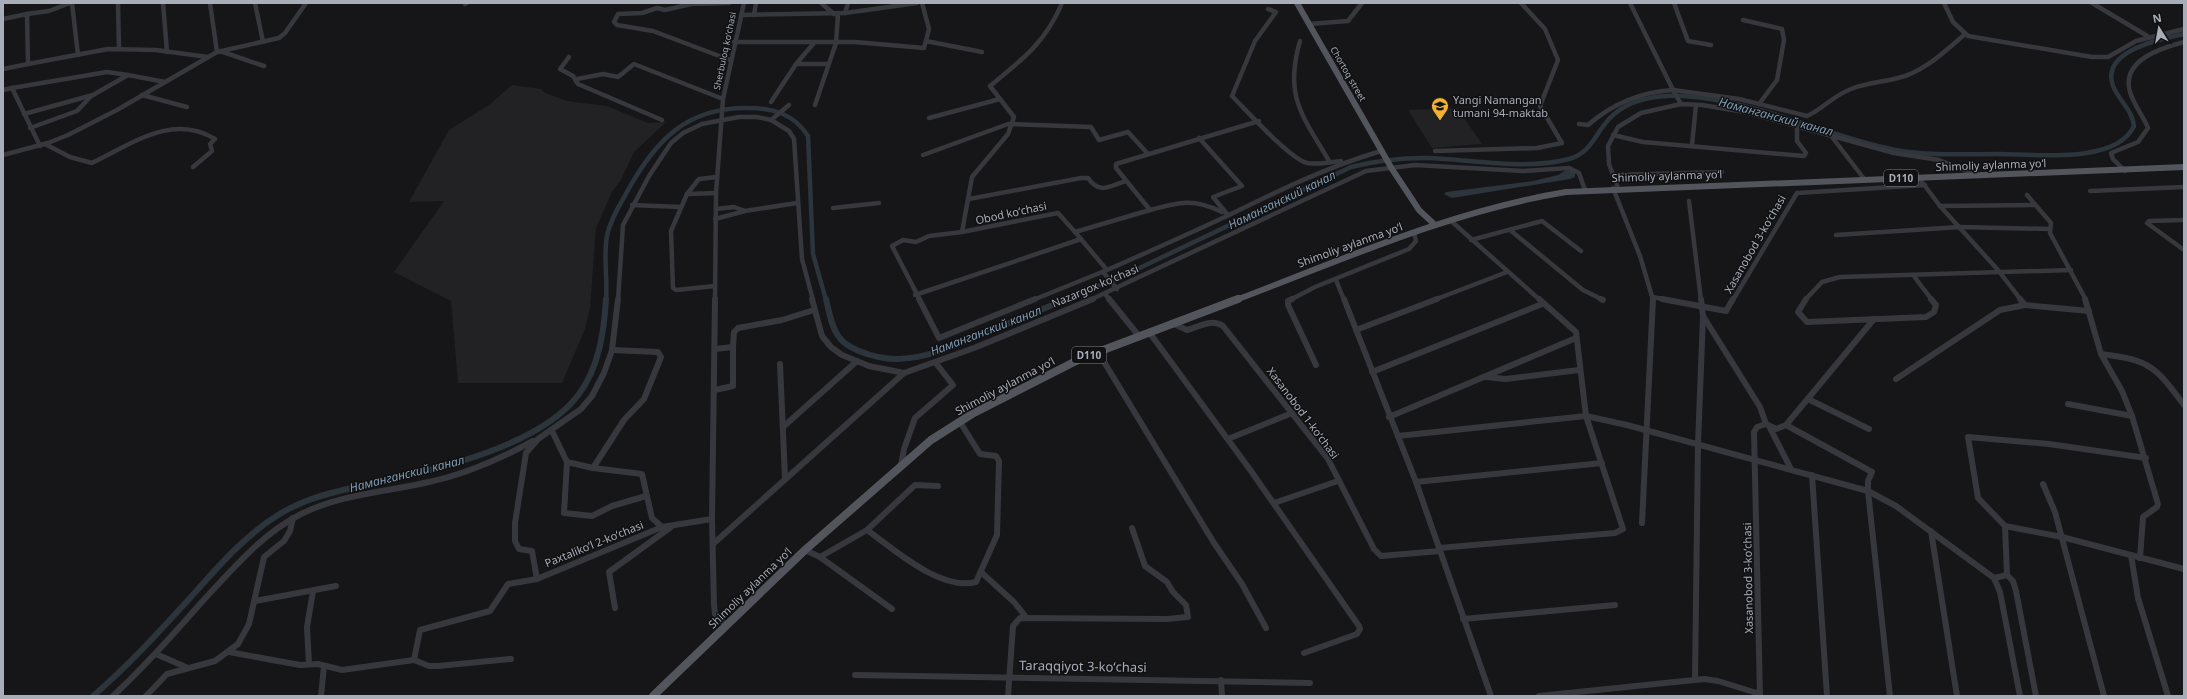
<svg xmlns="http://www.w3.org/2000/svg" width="2187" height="699" viewBox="0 0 2187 699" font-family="'Noto Sans',sans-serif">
	<rect width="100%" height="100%" fill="#161618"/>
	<!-- built -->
	<g fill="#222225">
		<path d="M512,85L541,89L545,93L567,101L607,106L648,123L666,122L634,152L621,180L612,192L596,228L590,308L585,329L562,383H458L451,301L394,272L444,201L409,202L449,130L489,105Z"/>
		<path d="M1457,108L1482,144L1432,148L1408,110Z"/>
	</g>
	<!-- water -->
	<path fill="#2c353c" d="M1566,170L1575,172V177L1570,179L1452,198L1444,194L1446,192L1533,181L1558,175Z"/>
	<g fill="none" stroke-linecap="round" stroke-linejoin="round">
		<!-- canal-far1 -->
		<g stroke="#2c353c" stroke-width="4.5">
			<path d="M606,300C608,279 603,257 607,236C610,220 620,205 628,190C656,140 687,107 748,108C773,108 794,114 808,136L813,254L826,300"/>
			<path d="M1064,300L1125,275L1351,167C1375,161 1400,158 1425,158C1472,159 1522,171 1569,159C1591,153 1595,134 1609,119C1639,87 1693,95 1731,103C1787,114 1839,139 1895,150C1929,156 1964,154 1998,154C2033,154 2116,165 2134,126C2132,109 2119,101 2113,86C2100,50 2162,39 2184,34"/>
		</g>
		<!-- canal -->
		<g stroke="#2c353c" stroke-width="6">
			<path d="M826,299C829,311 831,327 839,337C843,343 852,348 859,351C888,363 911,360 941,351L1067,299"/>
			<path d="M93,696C128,666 159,632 190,598C217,568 244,536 278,515C310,495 344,490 380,482C439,469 542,445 579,394C599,367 604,332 606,299"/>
		</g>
		<!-- minor-far1 -->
		<g stroke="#37383d" stroke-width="4.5">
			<path d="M72,3L78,55"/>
			<path d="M118,3L119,49"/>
			<path d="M163,3L167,52"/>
			<path d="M210,3L217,52"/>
			<path d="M255,3L263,42"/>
			<path d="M729,3L691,4L665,10L657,8L642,13L618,14L614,22L617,25L653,31L730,60"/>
			<path d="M821,3L834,14"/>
			<path d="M1062,3C1046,42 1022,60 990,86L1014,117L1008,134L972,177L962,232L1058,213L1075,232L1150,210L1116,168V164L1259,121"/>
			<path d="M1630,3L1673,90L1739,99L1807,116C1823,109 1834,95 1851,89C1865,83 1883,82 1898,78C1924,72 1945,51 1964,35"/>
			<path d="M1674,3L1688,41L1711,45"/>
			<path d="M1944,3L1953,22L1968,36L2092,57H2108L2136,41L2184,29"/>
			<path d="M2092,3L2149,37"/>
			<path d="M465,4L467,3"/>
			<path d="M1268,9L1276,12L1255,41L1232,96C1246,110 1291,160 1307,163C1318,165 1331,162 1341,161"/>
			<path d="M845,13L848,3"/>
			<path d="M27,14L49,11L70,3"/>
			<path d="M741,15L845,13L917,3"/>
			<path d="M754,15L756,3"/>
			<path d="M3,19L27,14L28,64L3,69"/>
			<path d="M1743,20L1782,29L1784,40L1777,80L1759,104"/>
			<path d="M1309,24L1348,21L1362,3"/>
			<path d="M926,41L982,52"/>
			<path d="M1300,41C1284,96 1302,115 1329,161"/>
			<path d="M734,42H855L924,48L929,29L922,3"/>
			<path d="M220,51L264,66"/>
			<path d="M569,57L560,69L573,76L578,84L662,120"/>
			<path d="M28,64L108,49L156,50L208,57"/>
			<path d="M796,64H828"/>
			<path d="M128,75L165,82"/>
			<path d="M577,79L603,74L618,77L634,64L723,99"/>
			<path d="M12,88L107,72L128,75L93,95L24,114"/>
			<path d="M3,90L12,88L40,146"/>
			<path d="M142,95L187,107"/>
			<path d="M771,102L796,64L814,43"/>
			<path d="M815,105L836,43L838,14"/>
			<path d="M929,118L1000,99"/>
			<path d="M771,120L789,105"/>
			<path d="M1579,124L1588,125C1612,104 1641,92 1673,90L1681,104"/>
			<path d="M30,128L77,111L91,96"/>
			<path d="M1613,135L1643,142L1804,156L1806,153L1797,141V127"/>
			<path d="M1832,137L1865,180"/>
			<path d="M1199,138L1242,186L1213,197L1227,214"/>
			<path d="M45,144L70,157L92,163C132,144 172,113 215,139L210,144L212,151L193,167"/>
			<path d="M1692,145L1696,105"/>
			<path d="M1435,151L1537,148L1562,143L1540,106L1558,60L1545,29L1521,3"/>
			<path d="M3,155L48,143L68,135L117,110L217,52L279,38L285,33L306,3"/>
			<path d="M923,155L1008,124L1091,127L1099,140L1128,132L1148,154"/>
			<path d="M2125,171L2113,159L2111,153L2138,142L2148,128C2143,116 2134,105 2130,92C2121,60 2161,48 2184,42"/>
			<path d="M1613,175L1722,172"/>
			<path d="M1919,178L1940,206L2035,205"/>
			<path d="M1613,188L1640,256L1653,300"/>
			<path d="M1618,188L1609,164L1608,146L1618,127L1641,113L1681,104L1702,105L1745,112L1894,153L1939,160L1976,175"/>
			<path d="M2090,191L2184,187"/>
			<path d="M687,194L716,193"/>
			<path d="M2027,195L2051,223L2050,233L2086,300"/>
			<path d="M969,199L1081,178H1088C1100,195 1109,186 1126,181"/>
			<path d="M1689,201L1701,300"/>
			<path d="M632,205L681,207"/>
			<path d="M1940,206L1998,270L2021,300"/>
			<path d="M833,208L879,203"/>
			<path d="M716,209L734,207L745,211L797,203"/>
			<path d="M1150,210C1179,202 1194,198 1222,212"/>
			<path d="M715,219L745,211"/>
			<path d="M1450,220L1540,300"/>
			<path d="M2184,220L2149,221L2147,223L2184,250"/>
			<path d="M1510,230L1583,290L1603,300"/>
			<path d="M1075,232L1107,270C1148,252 1189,234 1229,215C1280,190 1327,167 1381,151"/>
			<path d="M1836,235L1960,227L2050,229"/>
			<path d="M1471,240L1542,221L1581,251"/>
			<path d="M1103,272L1117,289"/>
			<path d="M1913,275L1932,300"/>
			<path d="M1336,280L1344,300"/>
			<path d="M715,286L676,290L673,288L671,231L687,194L699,179L717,177"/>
			<path d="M1105,294L1110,300"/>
			<path d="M915,295L1081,239"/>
			<path d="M1653,297L1667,300"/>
			<path d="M618,300L623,225L649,176L671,143L683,133L702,124L739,117H757L771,120L789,131L794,139L802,259L813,300"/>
			<path d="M715,300L716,193L723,99L744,3"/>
			<path d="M920,300L892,246L903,240L916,242L929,236L962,232"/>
			<path d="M1033,300L1107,270"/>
			<path d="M1090,300L1366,171L1415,165L1523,171L1569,168L1579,173L1585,190"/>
			<path d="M1290,300L1315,287L1409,249L1416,241L1414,233"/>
			<path d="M1434,300L1507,272"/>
			<path d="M1733,300L1797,193L1925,185"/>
			<path d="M1805,300L1822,282L1840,277L2071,270"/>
		</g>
		<!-- minor -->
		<g stroke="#37383d" stroke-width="6">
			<path d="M715,299L712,519L714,605L715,614L727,626"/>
			<path d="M812,299L822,336L831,347L842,355L869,366L904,373L974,348L1093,299"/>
			<path d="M919,299L939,338L1035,299"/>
			<path d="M1109,299L1139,336"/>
			<path d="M1292,299L1288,301V305L1316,365"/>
			<path d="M1344,299L1416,482L1491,696"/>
			<path d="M1601,299L1603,300"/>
			<path d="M1662,299L1726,311L1733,299"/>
			<path d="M1701,299L1703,316L1760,407L1766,424L1757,427L1754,432L1760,696"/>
			<path d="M1806,299L1798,312L1807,322L1926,317L1934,312L1936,305L1931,299"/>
			<path d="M2020,299L2025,305L2089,311"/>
			<path d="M2085,299L2101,354L2122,391L2132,416L2158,504L2157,507L2143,517L2140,558"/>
			<path d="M1172,323L1187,330C1199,327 1211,318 1223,326L1328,459L1374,549L1381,556L1440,551"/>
			<path d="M1356,330L1437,299"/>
			<path d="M1149,332L1251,471L1359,626L1360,629L1357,634L1304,653"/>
			<path d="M715,349L733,347L734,332L738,328L782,320L814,310"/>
			<path d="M1098,352L1214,543L1242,584L1266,628"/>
			<path d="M2101,354C2150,360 2155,366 2184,405"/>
			<path d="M780,364L785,478"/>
			<path d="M1372,372L1542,304"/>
			<path d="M1486,377L1506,379L1579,370"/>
			<path d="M1896,379L2000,310L2025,305"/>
			<path d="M715,390L733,386V347"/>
			<path d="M1808,399L1869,429"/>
			<path d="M2068,404L2132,416"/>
			<path d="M1389,417L1576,338"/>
			<path d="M1766,424L1776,429L1786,425L1874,319"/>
			<path d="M1786,425L1872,472L1868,481V491L1890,696"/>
			<path d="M783,427L857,361"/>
			<path d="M1770,428L1791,469"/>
			<path d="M552,431L567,462L593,468L642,474L652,518L662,527"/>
			<path d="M1398,436L1586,416L1627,425L1868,491L1896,506L1994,578L2000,592L2020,696"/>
			<path d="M1228,439L1292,413"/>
			<path d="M567,462L564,513L592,516L612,506L646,496"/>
			<path d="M901,465L904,449L915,418L953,385L935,362"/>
			<path d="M593,468L624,420L644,399L661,357L658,352L612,350"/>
			<path d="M1812,475L1827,696"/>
			<path d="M1416,482L1602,463"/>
			<path d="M2043,484L2055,512L2104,696"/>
			<path d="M1274,503L1338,481"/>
			<path d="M1642,523L1653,299"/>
			<path d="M2005,526L2062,537L2184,569"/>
			<path d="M867,530C895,550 940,591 976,582L997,535L999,461L996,456L980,454L960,422"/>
			<path d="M1931,531L1957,696"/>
			<path d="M713,544L904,373"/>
			<path d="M1439,548L1615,533L1623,529L1586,416L1576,332L1539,299"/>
			<path d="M805,550L820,557L892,609"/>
			<path d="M2131,555L2138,598L2168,696"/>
			<path d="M820,557L867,530L915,485L938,486"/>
			<path d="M982,573L1014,602L1026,617"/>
			<path d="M2007,575L2013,581L2016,591L2036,696"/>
			<path d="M1994,578L2007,575L2005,526L1978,498L1968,437L2049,444L2146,458"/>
			<path d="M537,579L532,551L519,549L515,541V523L526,453L538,439L581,409L592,396L604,373L612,350L618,299"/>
			<path d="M255,601L336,586"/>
			<path d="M615,608L609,572L671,527"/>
			<path d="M1463,619L1615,605"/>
			<path d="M229,652L300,665L318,664L342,670L414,660L429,666H438L511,659"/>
			<path d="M156,654L188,668"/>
			<path d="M414,660L420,630L490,611L508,584L537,579L662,527L712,519"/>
			<path d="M309,664L307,627L313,591"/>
			<path d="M855,675L1310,683"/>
			<path d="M1695,679L1698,444L1703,316"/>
			<path d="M1221,680L1222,696"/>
			<path d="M113,696C144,667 172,636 200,604C230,572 261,534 301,514C341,494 386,492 429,482C466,474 500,459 533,441"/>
			<path d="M146,696L167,674L215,661L238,644L249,624L264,557L284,541L290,531L293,518"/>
			<path d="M321,696L324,666"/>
			<path d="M1008,696L1013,626L1020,618L1167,619L1188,617L1186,605L1173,592L1167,582L1145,566L1132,528"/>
			<path d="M1539,696L1704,679L1718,681L1760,694"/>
		</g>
		<!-- major-far1 -->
		<g stroke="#53555c" stroke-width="6">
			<path d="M1297,3L1392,169L1419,210L1435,225"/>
			<path d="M1236,300C1344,259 1451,211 1566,192L2184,167"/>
		</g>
		<!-- major -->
		<path stroke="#53555c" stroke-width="8" d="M653,696L805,550L931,440L972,414L1082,358L1238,299"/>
	</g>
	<!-- icons -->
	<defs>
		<g id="school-pin" transform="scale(0.9)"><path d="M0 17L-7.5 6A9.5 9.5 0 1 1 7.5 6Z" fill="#f2b134" stroke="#111113"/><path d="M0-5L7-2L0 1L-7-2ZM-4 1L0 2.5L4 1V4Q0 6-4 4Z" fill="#111"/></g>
	</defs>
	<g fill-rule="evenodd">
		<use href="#school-pin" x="1440" y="106"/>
	</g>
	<g text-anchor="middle" stroke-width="3" stroke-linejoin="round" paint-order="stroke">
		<!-- far-street labels -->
		<g font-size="9" fill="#a8adb8" stroke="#111113">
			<text transform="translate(725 51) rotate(-78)" y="3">Sherbuloq koʻchasi</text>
			<text transform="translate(1348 74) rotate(60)" y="3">Chortoq street</text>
		</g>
		<!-- shield labels -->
		<g fill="#111113" stroke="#7b7e86" stroke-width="1">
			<rect x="1884" y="170" width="34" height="16" rx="3"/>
			<rect x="1072" y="347" width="34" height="16" rx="3"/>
		</g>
		<g font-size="10" font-weight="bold" fill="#a8adb8">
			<text x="1901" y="182">D110</text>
			<text x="1089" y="359">D110</text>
		</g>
		<!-- poi labels -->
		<g font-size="11" fill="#a8adb8" stroke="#111113" text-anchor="start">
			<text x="1453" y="104">Yangi Namangan<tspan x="1453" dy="13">tumani 94-maktab</tspan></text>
		</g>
		<!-- street labels -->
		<g font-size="11" fill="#a8adb8" stroke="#111113">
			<text transform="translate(1991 165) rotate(-2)" y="4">Shimoliy aylanma yoʻl</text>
			<text transform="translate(1667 176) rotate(-2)" y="4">Shimoliy aylanma yoʻl</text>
			<text transform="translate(1011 213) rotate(-12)" y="4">Obod koʻchasi</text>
			<text transform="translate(1755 244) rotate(-60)" y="4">Xasanobod 3-koʻchasi</text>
			<text transform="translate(1350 245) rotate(-20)" y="4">Shimoliy aylanma yoʻl</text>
			<text transform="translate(1095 286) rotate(-23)" y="4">Nazargox koʻchasi</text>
			<text transform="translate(1005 386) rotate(-28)" y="4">Shimoliy aylanma yoʻl</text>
			<text transform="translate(1303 413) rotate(53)" y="4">Xasanobod 1-koʻchasi</text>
			<text transform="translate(594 544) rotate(-22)" y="4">Paxtalikoʻl 2-koʻchasi</text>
			<text transform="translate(1748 578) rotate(-91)" y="4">Xasanobod 3-koʻchasi</text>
			<text transform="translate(750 588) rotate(-44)" y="4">Shimoliy aylanma yoʻl</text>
		</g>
		<!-- water labels -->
		<g font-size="12" font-style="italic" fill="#7f9bb3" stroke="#111113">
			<text transform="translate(1776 117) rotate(15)" y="4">Наманганский канал</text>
			<text transform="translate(1282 200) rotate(-26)" y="4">Наманганский канал</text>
			<text transform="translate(986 331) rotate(-21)" y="4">Наманганский канал</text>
			<text transform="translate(407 474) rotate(-14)" y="4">Наманганский канал</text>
		</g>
		<!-- near-street labels -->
		<g font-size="13" fill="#a8adb8" stroke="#111113">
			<text transform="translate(1083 666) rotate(1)" y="5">Taraqqiyot 3-koʻchasi</text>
		</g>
	</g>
	<!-- border -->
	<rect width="2187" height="699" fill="none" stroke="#a8adb8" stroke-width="8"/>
	<!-- north arrow -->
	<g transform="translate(2159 28) rotate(349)" stroke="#111113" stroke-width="3" paint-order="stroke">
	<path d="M0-3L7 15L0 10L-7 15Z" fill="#a8adb8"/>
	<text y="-6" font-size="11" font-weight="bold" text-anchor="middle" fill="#a8adb8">N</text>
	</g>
</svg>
